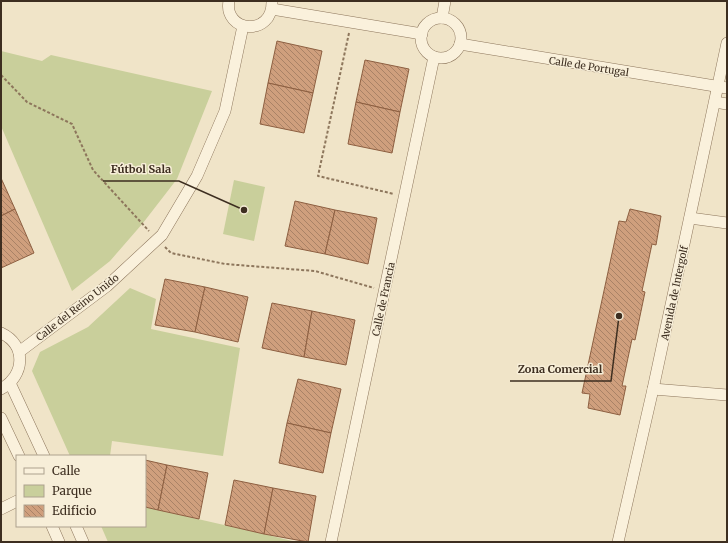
<svg xmlns="http://www.w3.org/2000/svg" width="728" height="543" viewBox="0 0 728 543" font-family="Merriweather,serif">
	<defs>
		<pattern id="building-back-hatch" width="6" height="6" patternUnits="userSpaceOnUse"><rect width="6" height="6" fill="#cf9f7d"/><path d="M-1 5l2 2M0 0l6 6M5-1l2 2" fill="none" stroke="#a98266"/></pattern>
	</defs>
	<rect width="100%" height="100%" fill="#f0e4c8"/>
	<!-- green -->
	<g fill="#c9cf9b">
		<path d="M1,51L42,61L51,55L212,91L177,179L143,223L110,261L72,291L1,126Z"/>
		<path d="M234,180L265,187L254,241L223,234Z"/>
		<path d="M130,288L156,299L151,329L240,348L223,456L112,441L110,456H70L32,371L40,352L88,327Z"/>
		<path d="M145,507L264,534L296,542H108L101,526H145Z"/>
	</g>
	<!-- building -->
	<g fill="url(#building-back-hatch)" stroke="#8d5f41">
		<path d="M277,41L322,51L313,93L268,83Z"/>
		<path d="M365,60L409,69L400,112L356,102Z"/>
		<path d="M268,83L313,93L304,133L260,124Z"/>
		<path d="M356,102L400,112L392,153L348,144Z"/>
		<path d="M1,178L15,209L1,216Z"/>
		<path d="M295,201L335,210L325,254L285,246Z"/>
		<path d="M15,209L34,253L1,268V216Z"/>
		<path d="M630,209L661,216L656,245L652,244L642,291L645,292L635,340L632,339L622,386H626L620,415L588,408L590,394L582,393L619,221L626,222Z"/>
		<path d="M335,210L377,218L368,264L325,254Z"/>
		<path d="M165,279L205,287L195,332L155,325Z"/>
		<path d="M205,287L248,297L238,342L195,332Z"/>
		<path d="M272,303L312,311L304,357L262,348Z"/>
		<path d="M312,311L355,320L346,365L304,357Z"/>
		<path d="M298,379L341,389L331,433L287,423Z"/>
		<path d="M287,423L331,433L323,473L279,463Z"/>
		<path d="M145,460L167,465L158,510L145,507Z"/>
		<path d="M167,465L208,473L199,519L158,510Z"/>
		<path d="M234,480L273,488L264,534L225,525Z"/>
		<path d="M273,488L316,496L308,542L264,534Z"/>
	</g>
	<g fill="none" stroke-linecap="round" stroke-linejoin="round">
		<!-- minor casing -->
		<g stroke="#8d765c" stroke-width="12">
			<g id="minor">
				<path d="M229,1C223,32 273,38 272,1"/>
				<path d="M272,9L422,34"/>
				<path d="M442,18L445,1"/>
				<circle cx="441" cy="38" r="20"/>
				<path d="M460,44L727,88"/>
				<path d="M715,102L727,104"/>
				<path d="M690,218L727,223"/>
				<path d="M1,333C27,345 25,376 1,389"/>
				<path d="M19,352L107,286L162,235L197,176L225,111L243,26"/>
				<path d="M10,383L44,456"/>
				<path d="M653,389L727,395"/>
				<path d="M1,418L19,456"/>
				<path d="M1,509L17,501"/>
				<path d="M52,526L59,542"/>
				<path d="M76,526L83,542"/>
				<path d="M331,542L434,57"/>
				<path d="M618,542L653,389L727,43"/>
			</g>
		</g>
		<!-- path -->
		<g stroke="#8d765c" stroke-width="2" stroke-dasharray="3 2" stroke-linecap="butt">
			<path d="M349,33L318,176L394,194"/>
			<path d="M1,75L27,102L72,124L93,170L149,231"/>
			<path d="M165,247L171,253L225,264L315,271L374,288"/>
		</g>
		<!-- minor -->
		<use href="#minor" stroke="#faf1dc" stroke-width="11"/>
	</g>
	<g text-anchor="middle" stroke-width="3" stroke-linejoin="round" paint-order="stroke">
		<!-- street labels -->
		<g font-size="10" fill="#3d2e20" stroke="#f7eed8">
			<text transform="translate(589 66) rotate(9)" y="4">Calle de Portugal</text>
			<text transform="translate(674 293) rotate(-78)" y="4">Avenida de Intergolf</text>
			<text transform="translate(383 299) rotate(-78)" y="4">Calle de Francia</text>
			<text transform="translate(77 307) rotate(-38)" y="4">Calle del Reino Unido</text>
		</g>
	</g>
	<!-- callouts -->
	<path fill="none" stroke="#3d2e20" stroke-width="1.5" d="M244 210L179 181H103M619 316L611 381H510"/>
	<g fill="#3d2e20" stroke="#f7eed8" stroke-width="1.5">
		<circle cx="244" cy="210" r="4"/>
		<circle cx="619" cy="316" r="4"/>
	</g>
	<g font-size="11" text-anchor="middle" font-weight="bold" fill="#3d2e20" stroke="#f7eed8" stroke-width="3" stroke-linejoin="round" paint-order="stroke">
		<text x="141" y="173">Fútbol Sala</text>
		<text x="560" y="373">Zona Comercial</text>
	</g>
	<!-- border -->
	<rect width="728" height="543" fill="none" stroke="#3d2e20" stroke-width="4"/>
	<!-- legend -->
	<rect x="16" y="455" width="130" height="72" fill="#f7eed8" stroke="#ada18e"/>
	<rect x="24" y="468" width="20" height="6" fill="#faf1dc" stroke="#ada18e"/>
	<text x="52" y="475" font-size="12" fill="#3d2e20">Calle</text>
	<rect x="24" y="485" width="20" height="12" fill="#c9cf9b" stroke="#ada18e"/>
	<text x="52" y="495" font-size="12" fill="#3d2e20">Parque</text>
	<rect x="24" y="505" width="20" height="12" fill="url(#building-back-hatch)" stroke="#ada18e"/>
	<text x="52" y="515" font-size="12" fill="#3d2e20">Edificio</text>
</svg>
